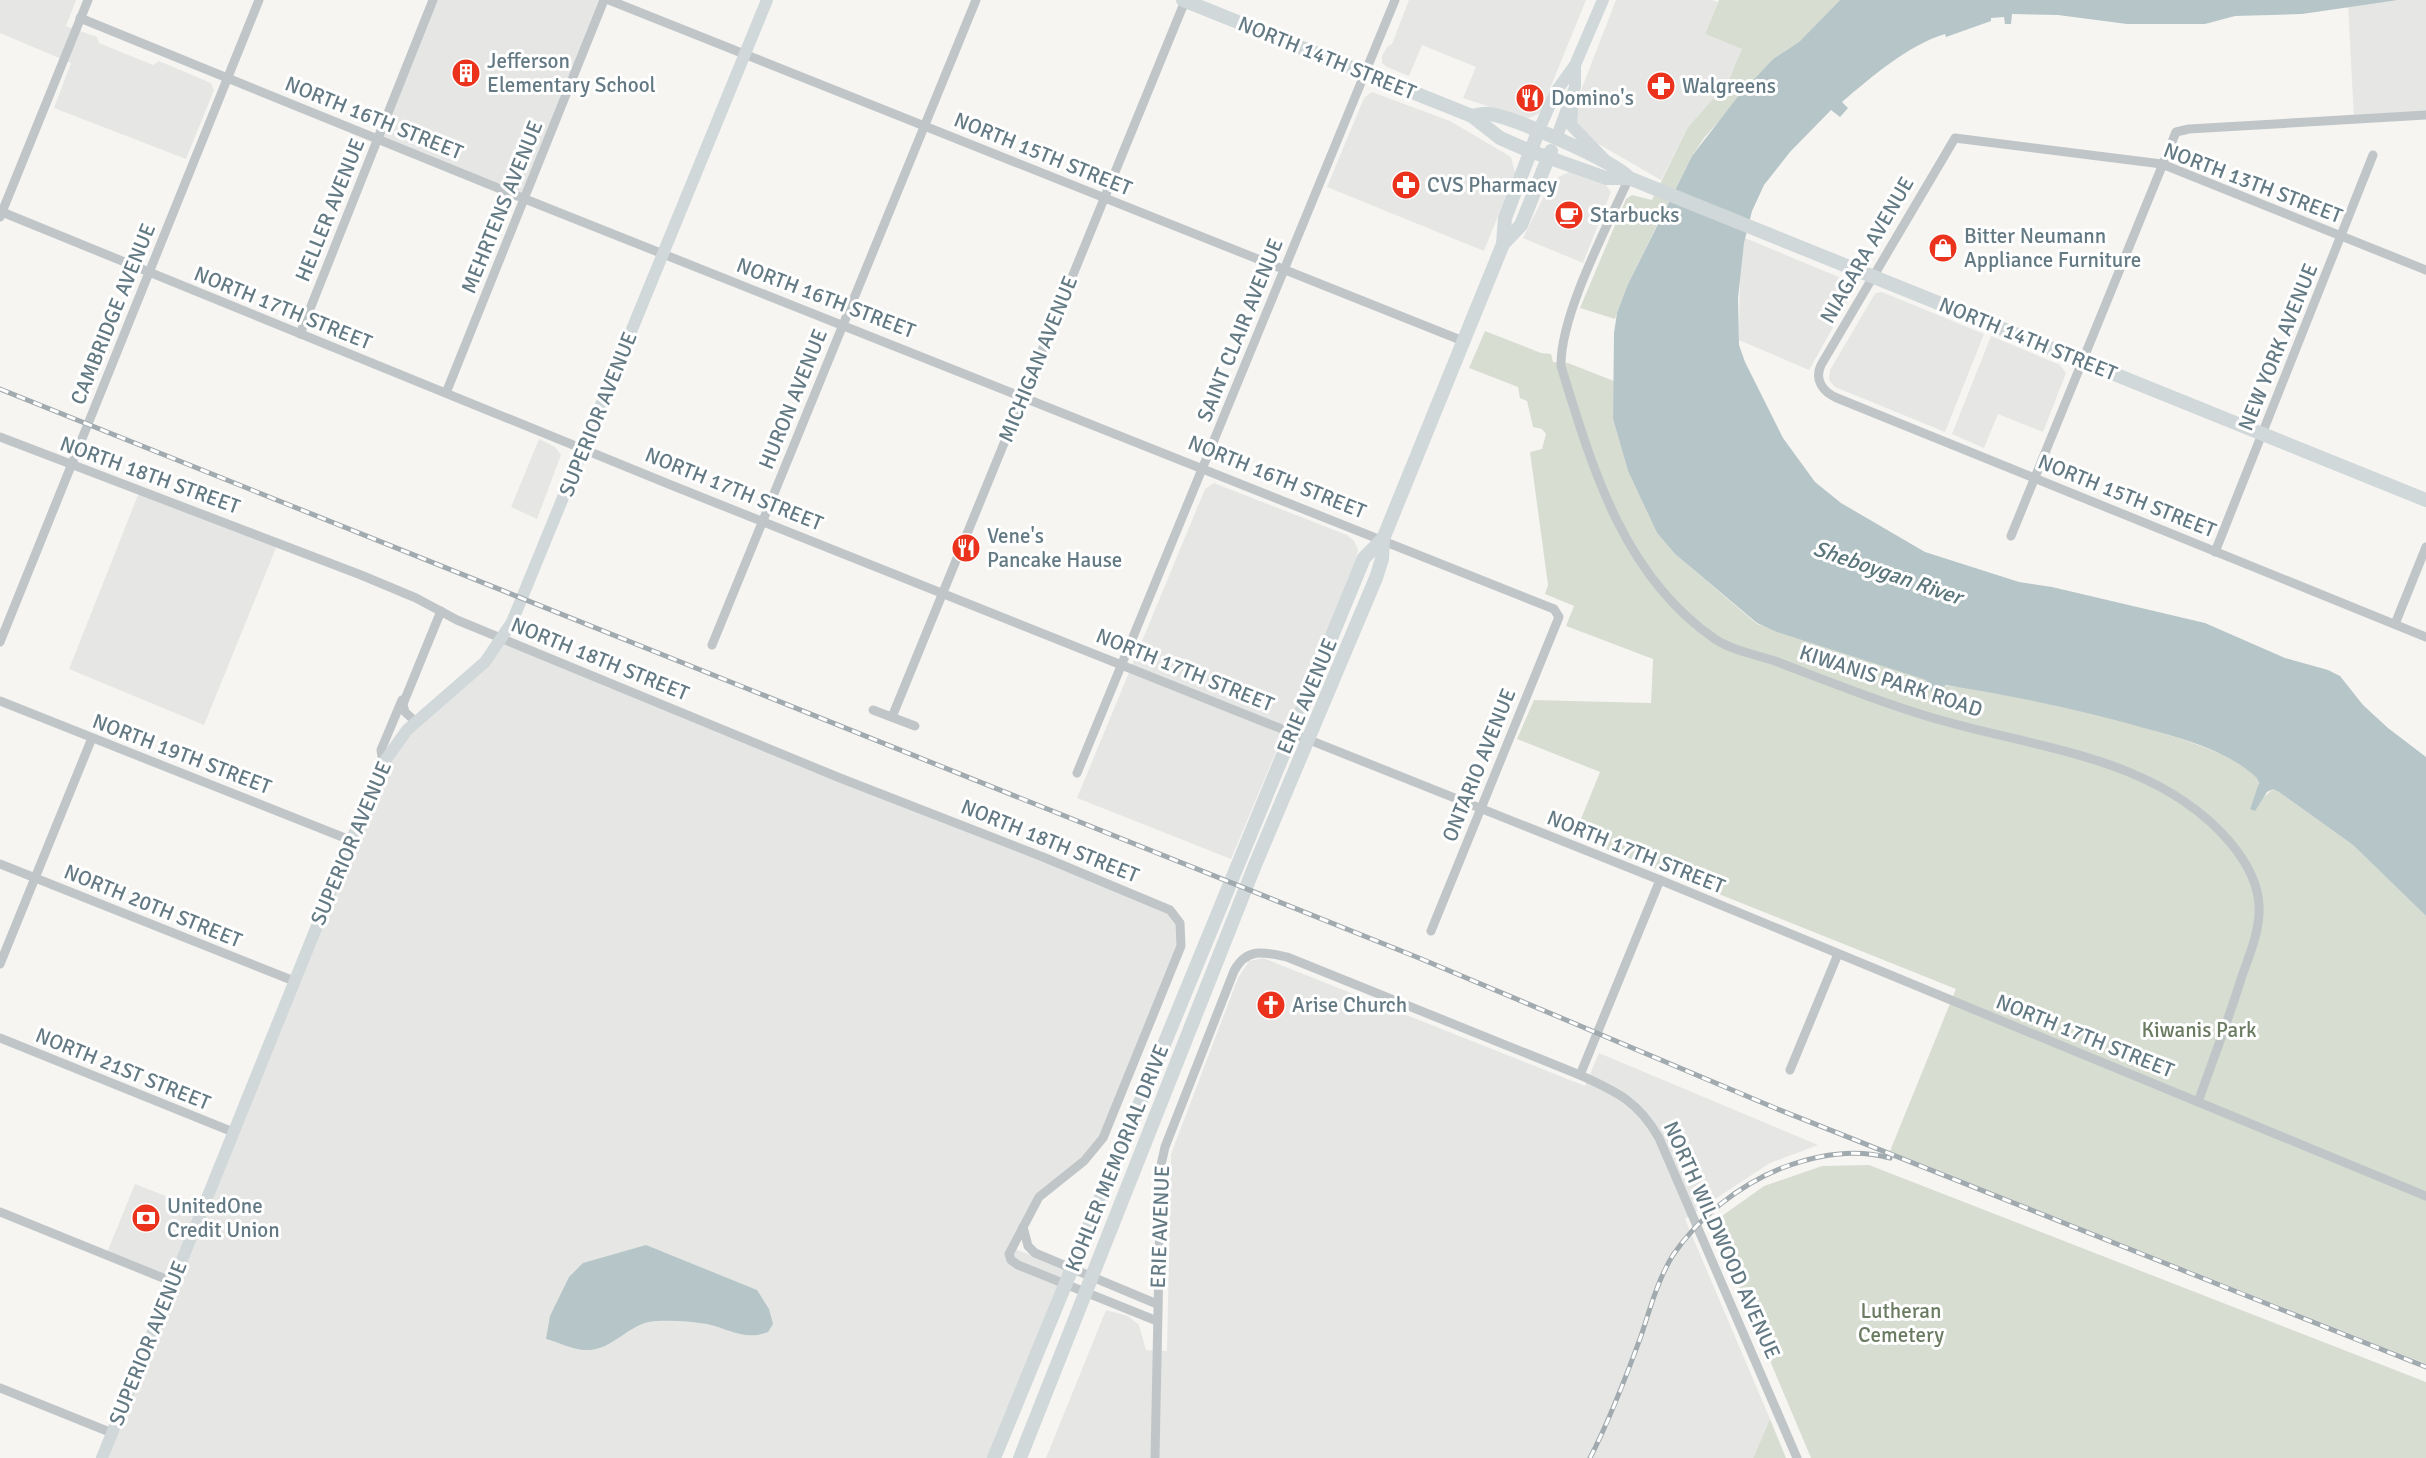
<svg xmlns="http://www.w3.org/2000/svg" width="2426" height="1458" viewBox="0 0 2426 1458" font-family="Signika,sans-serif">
	<rect width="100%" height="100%" fill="#f6f5f2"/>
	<!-- built -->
	<g fill="#e6e7e5">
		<path d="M0,0H76L66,26L97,37L99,43L153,65L159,61L211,83L214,90L186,159L54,108L71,63L0,33Z"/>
		<path d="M433,0H604L525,199L378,138Z"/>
		<path d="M1409,0H1586L1540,113L1527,119L1463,98L1476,67L1422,45L1409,76L1387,67L1382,63V56L1387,47L1392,44Z"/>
		<path d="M1616,0H1712L1718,2L1705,34L1743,49L1728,82L1688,127L1661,180L1588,138L1576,124L1575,106Z"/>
		<path d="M2398,0H2426V113L2354,119L2348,5Z"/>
		<path d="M1372,92L1450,121L1511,157L1515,173L1484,251L1327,187L1364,98Z"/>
		<path d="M1569,172L1606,185L1611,192L1583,263L1523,238L1552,180Z"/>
		<path d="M1745,238L1853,283V292L1809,370L1739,340L1740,266Z"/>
		<path d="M1882,292L1984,334L1945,432L1835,387L1829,380L1830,370L1873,297L1876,293Z"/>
		<path d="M1991,336L2060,365L2066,373L2043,432L1998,414L1984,448L1952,434Z"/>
		<path d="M539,439L555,447L561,455L537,519L511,507Z"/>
		<path d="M1214,483L1347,535L1354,541L1358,550L1356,561L1231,859L1077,798L1205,489Z"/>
		<path d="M140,490L278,543L204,725L69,669Z"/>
		<path d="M503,638L1168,909L1183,937L1103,1138L1046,1190L1018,1234L1017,1250L1071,1269L994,1458H103L173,1282L106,1255L135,1184L202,1210L386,757Z"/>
		<path d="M1263,958L1585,1086L1599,1053L1818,1145L1770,1163L1685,1219L1770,1419L1753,1458H1046L1106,1310L1128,1316L1139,1325L1146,1350L1167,1351L1171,1154L1238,978L1249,961Z"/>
	</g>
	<!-- green -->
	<g fill="#d8ddd2">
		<path d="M1719,0H1840L1799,42L1773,59L1704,138L1692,156L1657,225L1628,284L1615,319L1580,308L1626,199L1632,195L1652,200L1688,127L1728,82L1742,49L1705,34Z"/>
		<path d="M1485,331L1541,353L1551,354L1553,362L1568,363L1614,381L1613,419L1628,471L1657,533L1675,554L1757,624L1926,680L1933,693C1938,690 1943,685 1949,686C1996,688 2237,741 2258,778C2261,785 2253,802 2250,809L2273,789L2279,792L2353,845L2426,916V1364L1890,1151L1956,989L1574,836L1600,772L1517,739L1534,700L1651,703L1653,659L1566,626L1574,606L1545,594L1548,585L1530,452L1542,449L1546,434L1542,429L1533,427L1527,401L1520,398L1518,387L1469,368Z"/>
		<path d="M1869,1165L2426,1382V1458H1811L1712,1223L1764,1186L1822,1166Z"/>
		<path d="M1770,1419L1786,1458H1753Z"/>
	</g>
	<!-- water -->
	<g fill="#b6c5c7">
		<path d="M1840,0H2398L2302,14L2235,16L2205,24H2127L2058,15L2012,14L2011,24H2005L2004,17L1991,18V21L1946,37L1945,34C1910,44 1870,78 1842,102L1848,108L1840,117L1831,110L1790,152L1764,185L1752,211L1744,243L1738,298L1739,345L1745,362L1783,438L1815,482L1841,503L1925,552L2019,582L2052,587L2205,623L2285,658L2328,670L2340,676L2363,705L2388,728L2426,757V916L2353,845L2279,792L2273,789L2267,792L2255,811L2250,809L2259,783L2257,778C2227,750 2183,739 2144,728C2079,709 2013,696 1946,685L1937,693H1932L1926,680L1777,632L1757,623L1675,554L1657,533L1628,471L1613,419L1614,333L1617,313L1628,284L1692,156L1736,99L1773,59L1799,42Z"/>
		<path d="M646,1245L757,1290L769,1309L773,1324L768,1332C745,1341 729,1329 707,1324C690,1321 673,1320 656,1321C629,1322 613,1351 586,1350C573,1350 558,1342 546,1339L550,1316L569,1277L583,1263Z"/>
	</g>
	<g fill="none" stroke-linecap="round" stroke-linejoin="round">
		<!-- street -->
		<g stroke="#c0c6c8" stroke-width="9">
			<path d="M609,0L1463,341"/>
			<path d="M80,18L525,199L1554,609L1559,617L1431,931"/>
			<path d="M1629,178C1607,227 1560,315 1561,366C1592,467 1623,576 1715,639C1731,650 1756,655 1775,661C1822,679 1869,698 1917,713C2023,748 2151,751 2229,841C2246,861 2261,886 2259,914C2258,935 2249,956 2242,976C2229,1018 2213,1060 2198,1102"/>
			<path d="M2,212L671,485L1660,880L2426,1196"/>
			<path d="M0,217L88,0"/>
			<path d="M2426,270L2162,164L1955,138L1821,365C1814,380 1823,392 1837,398L2426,637"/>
			<path d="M300,334L433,0"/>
			<path d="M446,393L604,0"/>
			<path d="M0,437L361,575L416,598L457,620L840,778L1043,857L1170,910L1180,923L1181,946L1103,1138L1084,1161L1039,1197L1009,1254L1011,1260L1018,1265L1157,1321"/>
			<path d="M2011,536L2176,132L2189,129L2426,115"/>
			<path d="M2215,552L2373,155"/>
			<path d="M2395,624L2426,547"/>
			<path d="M0,642L259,0"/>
			<path d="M712,645L976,0"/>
			<path d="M0,701L350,840"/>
			<path d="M873,710L915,726"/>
			<path d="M892,717L1185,1"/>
			<path d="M416,722L405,712L403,704L441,611"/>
			<path d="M383,763L381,750L402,700"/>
			<path d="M1077,773L1395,0"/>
			<path d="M0,864L294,981"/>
			<path d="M0,964L92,738"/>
			<path d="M0,1038L233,1132"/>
			<path d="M1790,1070L1838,954"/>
			<path d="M1580,1075L1660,880"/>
			<path d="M0,1212L173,1282"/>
			<path d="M1023,1227L1028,1246L1035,1253L1157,1304"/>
			<path d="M0,1388L112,1433"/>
			<path d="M1155,1458L1161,1165L1165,1147L1234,971C1247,947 1264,952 1287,957L1580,1075C1617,1092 1638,1101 1659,1138L1797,1458"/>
		</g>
		<!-- secondary -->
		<g stroke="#d1d8da" stroke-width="12">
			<path d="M1573,95L1571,125L1605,160"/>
			<path d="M1538,132L1555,93L1575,65L1603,0"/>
			<path d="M1556,139L1575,87V65"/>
			<path d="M102,1458L382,765L407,730L485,662L512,622L767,0"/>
		</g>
		<!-- primary -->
		<g stroke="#d1d8da" stroke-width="14">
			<path d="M1183,0L1472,116L1500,138L1530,151L1606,178H1629"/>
			<path d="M1472,116C1478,115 1484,113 1490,114C1513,117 1616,162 1629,178L2426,500"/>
			<path d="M1503,244L1521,225L1551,151"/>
			<path d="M994,1458L1364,558L1383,539"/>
			<path d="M1020,1458L1255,865L1376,578L1382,559L1383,539L1503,244L1505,218L1538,132"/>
		</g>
		<!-- rail casing -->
		<g stroke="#a1aaae" stroke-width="5">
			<g id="rail">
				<path d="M0,389L1419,958L1775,1108L2426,1367"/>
				<path d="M1590,1458C1610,1419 1626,1377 1641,1336C1650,1309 1658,1279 1673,1255C1699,1217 1739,1185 1782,1168C1816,1155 1854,1148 1890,1158"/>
			</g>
		</g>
		<!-- rail -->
		<use href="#rail" stroke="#fff" stroke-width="3" stroke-dasharray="9" stroke-linecap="butt"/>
	</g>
	<!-- icons -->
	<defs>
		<g id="building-disc" transform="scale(1.5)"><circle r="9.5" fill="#ea321d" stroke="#fff"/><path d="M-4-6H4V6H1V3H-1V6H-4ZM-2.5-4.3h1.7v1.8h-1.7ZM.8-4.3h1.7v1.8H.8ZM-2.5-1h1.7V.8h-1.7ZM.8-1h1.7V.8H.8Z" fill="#fff"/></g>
		<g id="pharmacy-disc" transform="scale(1.5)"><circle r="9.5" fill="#ea321d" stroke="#fff"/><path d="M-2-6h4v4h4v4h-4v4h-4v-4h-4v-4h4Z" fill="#fff"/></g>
		<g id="restaurant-disc" transform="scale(1.5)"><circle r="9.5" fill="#ea321d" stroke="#fff"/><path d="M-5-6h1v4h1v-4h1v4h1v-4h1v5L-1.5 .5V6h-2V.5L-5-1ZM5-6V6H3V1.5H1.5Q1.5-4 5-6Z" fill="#fff"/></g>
		<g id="cafe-disc" transform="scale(1.5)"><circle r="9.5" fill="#ea321d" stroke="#fff"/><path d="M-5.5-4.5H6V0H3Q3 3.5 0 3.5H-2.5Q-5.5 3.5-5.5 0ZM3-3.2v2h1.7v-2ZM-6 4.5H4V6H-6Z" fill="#fff"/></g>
		<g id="shop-disc" transform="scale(1.5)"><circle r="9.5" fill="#ea321d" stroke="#fff"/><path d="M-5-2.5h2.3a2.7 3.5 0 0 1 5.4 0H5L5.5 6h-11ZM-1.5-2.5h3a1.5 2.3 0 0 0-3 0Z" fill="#fff"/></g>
		<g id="church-disc" transform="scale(1.5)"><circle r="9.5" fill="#ea321d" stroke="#fff"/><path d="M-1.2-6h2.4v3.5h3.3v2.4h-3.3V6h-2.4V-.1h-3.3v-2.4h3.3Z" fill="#fff"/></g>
		<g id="bank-disc" transform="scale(1.5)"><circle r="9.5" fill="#ea321d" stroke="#fff"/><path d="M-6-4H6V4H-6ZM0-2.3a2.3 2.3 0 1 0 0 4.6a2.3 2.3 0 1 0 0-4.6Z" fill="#fff"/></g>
	</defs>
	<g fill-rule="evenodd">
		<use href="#building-disc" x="466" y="73"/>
		<use href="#pharmacy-disc" x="1661" y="86"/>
		<use href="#restaurant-disc" x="1530" y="98"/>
		<use href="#pharmacy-disc" x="1406" y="185"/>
		<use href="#cafe-disc" x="1569" y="215"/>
		<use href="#shop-disc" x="1943" y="248"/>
		<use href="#restaurant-disc" x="966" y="548"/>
		<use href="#church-disc" x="1271" y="1005"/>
		<use href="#bank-disc" x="146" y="1218"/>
	</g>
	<g text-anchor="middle" stroke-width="6" stroke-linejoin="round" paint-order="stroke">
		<!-- street labels -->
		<g font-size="21" fill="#637a84" stroke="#fff">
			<text transform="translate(1327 58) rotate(22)" y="7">NORTH 14TH STREET</text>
			<text transform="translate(374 118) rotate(22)" y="7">NORTH 16TH STREET</text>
			<text transform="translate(1043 154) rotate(22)" y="7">NORTH 15TH STREET</text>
			<text transform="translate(2253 183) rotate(21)" y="7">NORTH 13TH STREET</text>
			<text transform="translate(502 207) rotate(-68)" y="7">MEHRTENS AVENUE</text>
			<text transform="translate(330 210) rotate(-68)" y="7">HELLER AVENUE</text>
			<text transform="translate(1867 250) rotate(-60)" y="7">NIAGARA AVENUE</text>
			<text transform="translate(826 298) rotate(21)" y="7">NORTH 16TH STREET</text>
			<text transform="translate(283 308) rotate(22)" y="7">NORTH 17TH STREET</text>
			<text transform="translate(113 314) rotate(-68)" y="7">CAMBRIDGE AVENUE</text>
			<text transform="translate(1240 330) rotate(-68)" y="7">SAINT CLAIR AVENUE</text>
			<text transform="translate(2028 339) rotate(22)" y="7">NORTH 14TH STREET</text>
			<text transform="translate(2278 347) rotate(-68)" y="7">NEW YORK AVENUE</text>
			<text transform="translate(1038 359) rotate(-68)" y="7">MICHIGAN AVENUE</text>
			<text transform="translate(793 399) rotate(-68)" y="7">HURON AVENUE</text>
			<text transform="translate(598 414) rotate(-68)" y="7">SUPERIOR AVENUE</text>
			<text transform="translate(150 475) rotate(20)" y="7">NORTH 18TH STREET</text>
			<text transform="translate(1277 477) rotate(22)" y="7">NORTH 16TH STREET</text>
			<text transform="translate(734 489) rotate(22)" y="7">NORTH 17TH STREET</text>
			<text transform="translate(2127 496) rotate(22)" y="7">NORTH 15TH STREET</text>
			<text transform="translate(600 659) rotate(22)" y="7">NORTH 18TH STREET</text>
			<text transform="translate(1185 670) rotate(22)" y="7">NORTH 17TH STREET</text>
			<text transform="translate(1891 681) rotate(18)" y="7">KIWANIS PARK ROAD</text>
			<text transform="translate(1307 696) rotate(-67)" y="7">ERIE AVENUE</text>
			<text transform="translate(182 754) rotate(21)" y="7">NORTH 19TH STREET</text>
			<text transform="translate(1479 765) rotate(-68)" y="7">ONTARIO AVENUE</text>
			<text transform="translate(1050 841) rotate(22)" y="7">NORTH 18TH STREET</text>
			<text transform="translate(351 843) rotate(-67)" y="7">SUPERIOR AVENUE</text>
			<text transform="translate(1636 852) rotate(22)" y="7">NORTH 17TH STREET</text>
			<text transform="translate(153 906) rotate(22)" y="7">NORTH 20TH STREET</text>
			<text transform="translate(2085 1036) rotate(22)" y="7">NORTH 17TH STREET</text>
			<text transform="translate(123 1069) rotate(22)" y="7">NORTH 21ST STREET</text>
			<text transform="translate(1117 1158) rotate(-68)" y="7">KOHLER MEMORIAL DRIVE</text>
			<text transform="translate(1160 1227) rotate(-88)" y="7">ERIE AVENUE</text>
			<text transform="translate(1722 1240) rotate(66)" y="7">NORTH WILDWOOD AVENUE</text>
			<text transform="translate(148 1343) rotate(-68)" y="7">SUPERIOR AVENUE</text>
		</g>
		<!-- poi labels -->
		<g font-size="21" fill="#637a84" stroke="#fff" text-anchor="start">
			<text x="487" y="68">Jefferson<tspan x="487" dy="24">Elementary School</tspan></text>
			<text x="1682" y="93">Walgreens</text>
			<text x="1551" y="105">Domino's</text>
			<text x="1427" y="192">CVS Pharmacy</text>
			<text x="1590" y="222">Starbucks</text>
			<text x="1964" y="243">Bitter Neumann<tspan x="1964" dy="24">Appliance Furniture</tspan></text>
			<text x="987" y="543">Vene's<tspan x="987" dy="24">Pancake Hause</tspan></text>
			<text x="1292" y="1012">Arise Church</text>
			<text x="167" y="1213">UnitedOne<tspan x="167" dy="24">Credit Union</tspan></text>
		</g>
		<!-- park labels -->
		<g font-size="21" fill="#6a7b62" stroke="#fff">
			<text x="2199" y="1037">Kiwanis Park</text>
			<text x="1901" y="1318">Lutheran<tspan x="1901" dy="24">Cemetery</tspan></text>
		</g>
		<!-- water labels -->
		<g font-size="22" font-style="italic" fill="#5a767a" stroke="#fff">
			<text transform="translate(1888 572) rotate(19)" y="8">Sheboygan River</text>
		</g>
	</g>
</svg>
